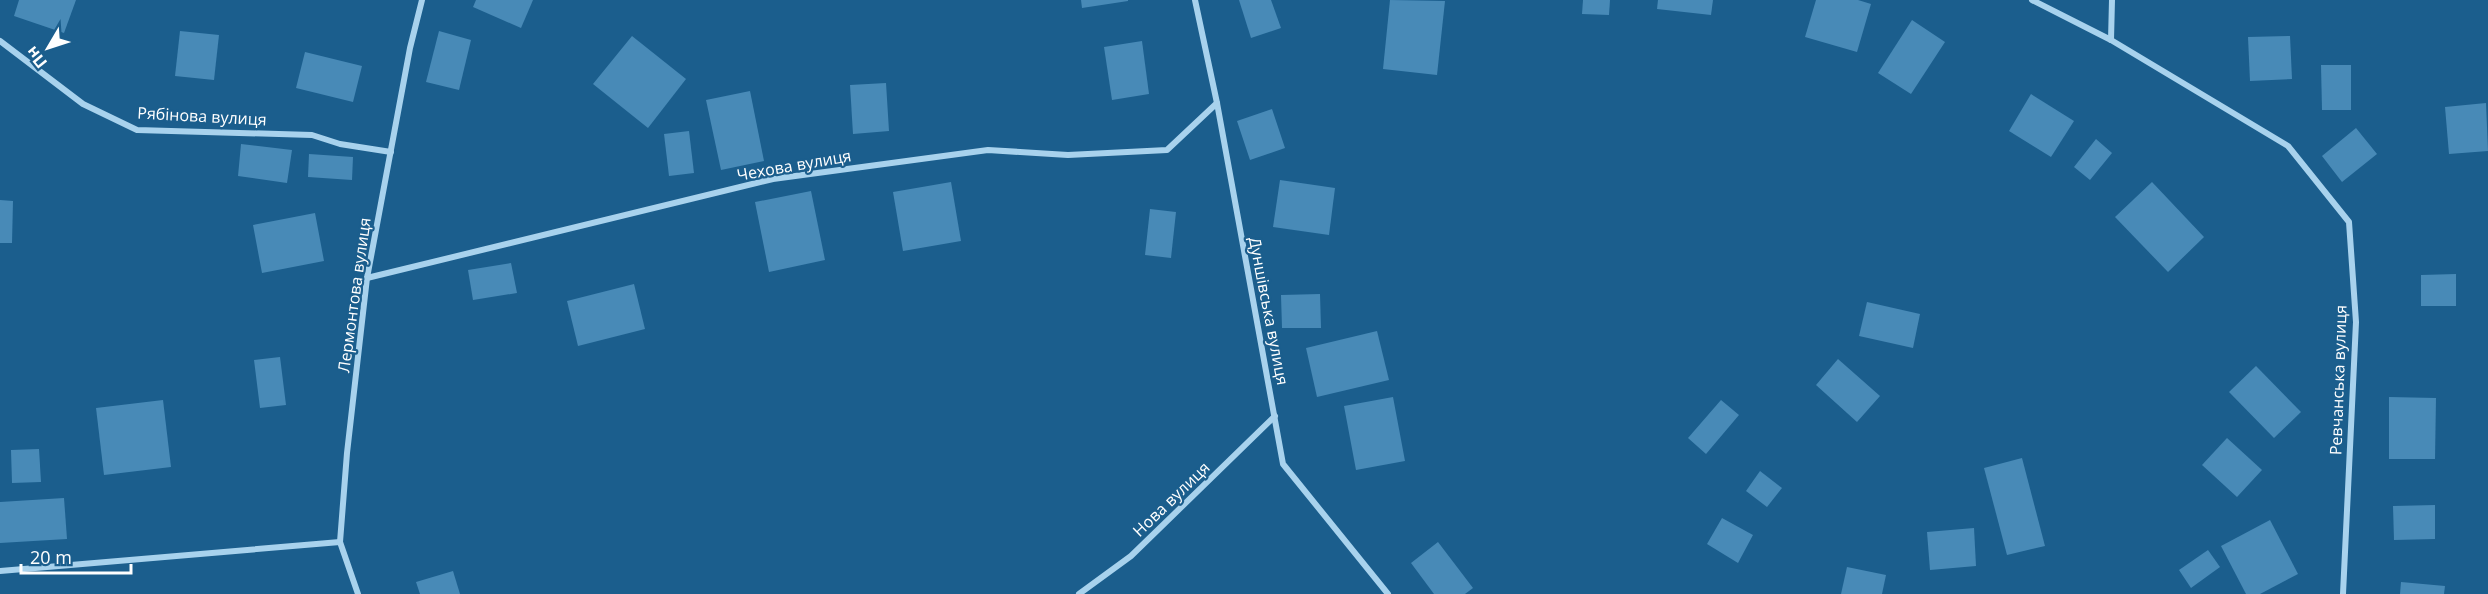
<svg xmlns="http://www.w3.org/2000/svg" width="2488" height="594" viewBox="0 0 2488 594" font-family="'Open Sans',sans-serif">
	<rect width="100%" height="100%" fill="#1b5e8d"/>
	<!-- building -->
	<g fill="#488ab7">
		<path d="M19,0H76L64,33L14,16Z"/>
		<path d="M476,0H533L521,28L473,7Z"/>
		<path d="M1081,0H1128V1L1082,8Z"/>
		<path d="M1239,0H1271L1281,28L1251,38Z"/>
		<path d="M1390,0L1445,1L1437,75L1383,69Z"/>
		<path d="M1583,0H1610L1609,15L1582,14Z"/>
		<path d="M1658,0H1713L1711,15L1657,9Z"/>
		<path d="M1816,0H1858L1871,4L1857,52L1805,37Z"/>
		<path d="M1912,20L1945,42L1911,94L1878,73Z"/>
		<path d="M180,31L219,35L214,80L175,76Z"/>
		<path d="M439,31L471,40L459,90L426,82Z"/>
		<path d="M632,36L686,79L648,128L593,84Z"/>
		<path d="M2290,36L2292,79L2250,81L2248,37Z"/>
		<path d="M1142,41L1149,94L1112,100L1104,47Z"/>
		<path d="M305,52L362,66L353,102L296,88Z"/>
		<path d="M2321,65H2351V110H2322Z"/>
		<path d="M886,83L889,131L853,134L850,85Z"/>
		<path d="M750,91L764,161L721,170L706,100Z"/>
		<path d="M2031,94L2074,121L2051,157L2009,131Z"/>
		<path d="M2486,103L2488,151L2449,154L2445,107Z"/>
		<path d="M1272,109L1285,148L1250,160L1237,121Z"/>
		<path d="M2356,128L2377,154L2342,182L2322,156Z"/>
		<path d="M689,131L694,173L669,176L664,134Z"/>
		<path d="M2096,139L2112,153L2090,180L2074,167Z"/>
		<path d="M241,144L292,150L287,183L238,176Z"/>
		<path d="M309,154L353,157L352,180L308,177Z"/>
		<path d="M1280,180L1335,188L1329,235L1273,227Z"/>
		<path d="M951,182L961,241L903,251L893,192Z"/>
		<path d="M2152,182L2204,237L2168,272L2115,217Z"/>
		<path d="M811,191L825,260L769,272L755,202Z"/>
		<path d="M0,200L13,201L12,243H0Z"/>
		<path d="M1150,209L1176,212L1171,258L1145,255Z"/>
		<path d="M315,213L324,261L262,273L253,225Z"/>
		<path d="M511,263L517,293L473,300L468,270Z"/>
		<path d="M2456,274V306H2421V275Z"/>
		<path d="M634,284L645,329L578,346L567,301Z"/>
		<path d="M1320,294L1321,328H1282L1281,295Z"/>
		<path d="M1867,302L1920,314L1913,348L1859,336Z"/>
		<path d="M1377,331L1389,380L1317,397L1306,348Z"/>
		<path d="M280,357L286,405L260,408L254,360Z"/>
		<path d="M1838,359L1880,396L1857,422L1816,385Z"/>
		<path d="M2256,366L2301,412L2274,438L2229,392Z"/>
		<path d="M1393,397L1405,461L1356,470L1344,406Z"/>
		<path d="M2389,397L2436,398L2435,459H2389Z"/>
		<path d="M163,400L171,467L104,475L96,408Z"/>
		<path d="M1721,400L1739,415L1706,454L1688,438Z"/>
		<path d="M2227,438L2262,470L2237,497L2202,465Z"/>
		<path d="M39,449L41,482L12,483L11,450Z"/>
		<path d="M2022,458L2045,546L2007,555L1984,468Z"/>
		<path d="M1760,471L1782,488L1767,507L1746,491Z"/>
		<path d="M64,498L67,539L0,543V502Z"/>
		<path d="M2435,505V539L2394,540L2393,506Z"/>
		<path d="M1722,518L1753,535L1738,563L1707,544Z"/>
		<path d="M2270,520L2298,574L2260,594H2246L2221,546Z"/>
		<path d="M1974,528L1976,566L1930,570L1927,532Z"/>
		<path d="M1438,542L1473,588L1465,594H1434L1411,563Z"/>
		<path d="M2208,550L2220,567L2191,588L2179,570Z"/>
		<path d="M1847,567L1886,575L1882,594H1841Z"/>
		<path d="M453,571L460,594H420L416,582Z"/>
		<path d="M2401,582L2445,586L2444,594H2400Z"/>
	</g>
	<g fill="none" stroke-linecap="round" stroke-linejoin="round">
		<!-- minor -->
		<g stroke="#a8d2ed" stroke-width="6">
			<path d="M1195,0L1217,103L1283,464L1388,594"/>
			<path d="M2032,0L2111,40L2288,146L2349,222L2356,322L2343,594"/>
			<path d="M2111,40L2112,0"/>
			<path d="M0,41L83,104L137,130L312,135L340,144L391,152"/>
			<path d="M367,278L773,179L988,150L1068,155L1167,150L1217,103"/>
			<path d="M0,571L340,542"/>
			<path d="M358,594L340,542L347,453L367,278L410,48L422,0"/>
			<path d="M1079,594L1131,556L1275,416"/>
		</g>
	</g>
	<g text-anchor="middle" stroke-width="4.5" stroke-linejoin="round" paint-order="stroke">
		<!-- street labels -->
		<g font-size="16" fill="#fff" stroke="#1b5e8d">
			<text transform="translate(202 116) rotate(3)" y="6">Рябінова вулиця</text>
			<text transform="translate(794 165) rotate(-10)" y="6">Чехова вулиця</text>
			<text transform="translate(354 295) rotate(-82)" y="6">Лермонтова вулиця</text>
			<text transform="translate(1269 311) rotate(79)" y="6">Дуншівська вулиця</text>
			<text transform="translate(2338 380) rotate(-88)" y="6">Ревчанська вулиця</text>
			<text transform="translate(1171 499) rotate(-44)" y="6">Нова вулиця</text>
		</g>
	</g>
	<!-- north arrow -->
	<g transform="translate(48 48) rotate(231)" stroke="#1b5e8d" stroke-width="4.5" paint-order="stroke">
	<path d="M0-4.5L10 22L0 15L-10 22Z" fill="#ffffff"/>
	<text y="-9" font-size="16" font-weight="bold" text-anchor="middle" fill="#ffffff">Пн</text>
	</g>
	<!-- scale -->
	<path d="M21 564v9h110v-9" fill="none" stroke="#ffffff" stroke-width="3"/>
	<text x="30" y="564" font-size="18" fill="#ffffff" stroke="#1b5e8d" stroke-width="4.5" paint-order="stroke">20 m</text>
</svg>
